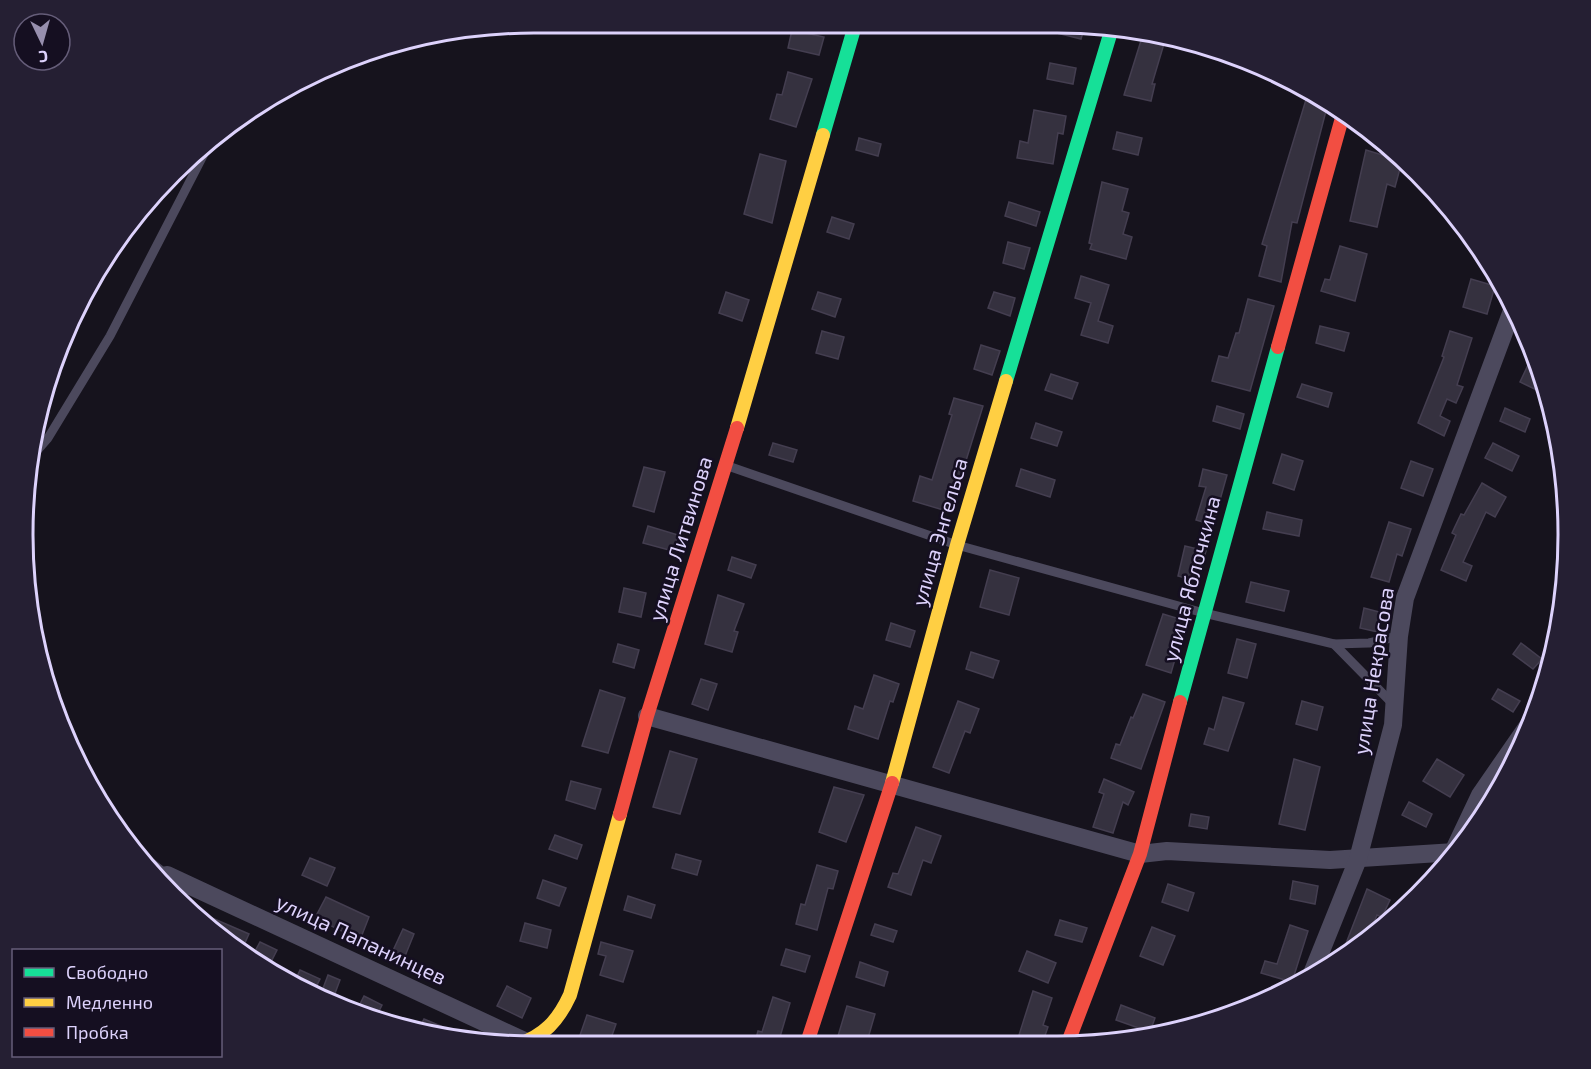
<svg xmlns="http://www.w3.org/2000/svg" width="1591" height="1069" viewBox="0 0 1591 1069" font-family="'Exo 2',sans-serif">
	<rect width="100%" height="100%" fill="#16131d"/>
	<!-- building -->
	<g fill="#35313f" stroke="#443e50" stroke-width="1.5">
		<path d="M1038,22H1056L1085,25L1081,39L1037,28Z"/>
		<path d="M792,30L824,37L819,55L788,48Z"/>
		<path d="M1144,31L1166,37L1152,84H1155L1151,101L1124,95Z"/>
		<path d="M1050,63L1076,68L1073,84L1047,79Z"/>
		<path d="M788,72L812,79L796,127L770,119L777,94L782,95Z"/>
		<path d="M1308,93L1327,107L1297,223L1292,222L1281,282L1259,276L1267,246L1262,244Z"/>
		<path d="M1034,110L1066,116L1063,134L1058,133L1053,164L1017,158L1020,141L1028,143Z"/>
		<path d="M1117,132L1142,138L1138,155L1113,149Z"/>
		<path d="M859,138L881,144L878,156L856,150Z"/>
		<path d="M1366,150L1402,161L1395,187L1387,184L1377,227L1350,221Z"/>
		<path d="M760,154L786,161L772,223L744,214Z"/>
		<path d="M1102,182L1128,189L1122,211L1129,213L1123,234L1132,237L1126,259L1090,249L1092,244L1089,243Z"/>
		<path d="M1009,202L1040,212L1036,226L1005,216Z"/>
		<path d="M832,217L854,224L849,239L827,232Z"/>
		<path d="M1008,242L1030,248L1024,269L1003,263Z"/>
		<path d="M1340,246L1367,254L1355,301L1321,291L1325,279L1330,280Z"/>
		<path d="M1081,276L1109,285L1098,321L1113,326L1108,343L1081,335L1091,303L1075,298Z"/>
		<path d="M1471,279L1495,286L1487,314L1463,307Z"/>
		<path d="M726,292L749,300L742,321L719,313Z"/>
		<path d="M818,292L841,299L835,317L812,309Z"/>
		<path d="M994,292L1015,298L1010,316L988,308Z"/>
		<path d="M1248,299L1274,306L1250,391L1212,381L1219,356L1228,358L1236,333H1239Z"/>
		<path d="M1320,326L1349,333L1344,351L1316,343Z"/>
		<path d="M822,331L844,337L838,359L816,353Z"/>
		<path d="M1450,331L1472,338L1457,385L1463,387L1456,403L1447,399L1440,416L1450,421L1444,436L1418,423L1444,357L1442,356Z"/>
		<path d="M981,345L1000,351L992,375L974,369Z"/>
		<path d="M1528,365L1539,371L1547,395L1520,382Z"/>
		<path d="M1051,374L1078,383L1072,399L1045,390Z"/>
		<path d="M1302,384L1332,393L1328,407L1297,397Z"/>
		<path d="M954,398L983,406L950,512L913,501L920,476L932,480L952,415L949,414Z"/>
		<path d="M1217,406L1244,414L1240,429L1213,421Z"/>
		<path d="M1505,408L1530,419L1525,432L1500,421Z"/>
		<path d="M1036,423L1062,432L1057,446L1031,438Z"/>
		<path d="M773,443L797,450L793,462L769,455Z"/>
		<path d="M1493,443L1519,456L1512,471L1485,458Z"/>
		<path d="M1282,454L1303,461L1294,490L1273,483Z"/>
		<path d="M1411,461L1433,469L1423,496L1401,488Z"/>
		<path d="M644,467L665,472L654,512L633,506Z"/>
		<path d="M1021,469L1055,480L1050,497L1016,486Z"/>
		<path d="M1203,469L1227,475L1213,525L1196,520L1206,487L1199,486Z"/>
		<path d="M1482,483L1506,497L1495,517L1486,512L1463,562L1472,566L1466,581L1441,570L1456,535L1452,533L1461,514L1464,515Z"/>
		<path d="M1267,512L1302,520L1299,536L1263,529Z"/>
		<path d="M1389,522L1411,529L1402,556L1397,554L1389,582L1371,577Z"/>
		<path d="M648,526L678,535L673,551L643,543Z"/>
		<path d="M1185,546L1206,551L1197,581L1178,576Z"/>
		<path d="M732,557L756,565L751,578L728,570Z"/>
		<path d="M990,570L1019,578L1009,615L980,607Z"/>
		<path d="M1251,582L1289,591L1284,611L1246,602Z"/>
		<path d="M624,588L646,593L641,617L619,612Z"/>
		<path d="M718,595L744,604L734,631L738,632L732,652L705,644Z"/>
		<path d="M1364,608L1383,613L1378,632L1360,628Z"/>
		<path d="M1163,614L1186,621L1171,673L1146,665Z"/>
		<path d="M891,623L915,631L910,647L886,640Z"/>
		<path d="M1237,639L1256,644L1247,678L1228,673Z"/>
		<path d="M1521,643L1542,659L1533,669L1513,654Z"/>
		<path d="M618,644L639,650L634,668L613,662Z"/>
		<path d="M971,652L999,661L993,678L966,669Z"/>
		<path d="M874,675L899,684L893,702L890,701L878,739L848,729L855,706L863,709Z"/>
		<path d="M701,679L717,684L708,710L692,704Z"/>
		<path d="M1498,689L1520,701L1513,712L1492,699Z"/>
		<path d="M600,690L625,698L608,753L582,746Z"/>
		<path d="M1143,694L1165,702L1141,769L1111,758L1116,744L1120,745L1131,717L1133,718Z"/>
		<path d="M1223,697L1244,703L1228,751L1204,744L1209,728L1214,730Z"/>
		<path d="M958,701L979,709L970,733L965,731L949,773L933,767Z"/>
		<path d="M1302,701L1323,707L1317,730L1296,724Z"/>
		<path d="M670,751L697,759L680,814L653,807Z"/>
		<path d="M1294,759L1320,767L1305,830L1279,824Z"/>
		<path d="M1437,759L1464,775L1450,797L1423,781Z"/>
		<path d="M1104,779L1134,792L1128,805L1123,802L1113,833L1093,827L1104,794L1099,792Z"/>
		<path d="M571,781L601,789L595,809L566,800Z"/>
		<path d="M834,787L864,795L846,842L819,832Z"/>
		<path d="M1409,802L1432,814L1426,827L1402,815Z"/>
		<path d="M1191,814L1209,817L1207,829L1189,826Z"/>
		<path d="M916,827L941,836L931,863L923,860L911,895L888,887L893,873L898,874Z"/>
		<path d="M555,835L582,845L577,859L549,849Z"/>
		<path d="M676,854L701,861L697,875L672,868Z"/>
		<path d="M310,858L335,868L327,886L302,875Z"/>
		<path d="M817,865L838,871L833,889L828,888L817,930L796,924L801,904L805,905Z"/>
		<path d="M543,880L566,888L559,906L537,898Z"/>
		<path d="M1293,881L1318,886L1315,904L1290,899Z"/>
		<path d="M1168,884L1194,893L1188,911L1162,902Z"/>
		<path d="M1367,889L1390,900L1382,917L1377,915L1368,938L1354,949L1345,946Z"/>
		<path d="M628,896L655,905L651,918L624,910Z"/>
		<path d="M326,897L369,917L360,940L315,918Z"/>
		<path d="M212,918L249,934L243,947L210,923Z"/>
		<path d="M1060,920L1087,928L1082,942L1055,935Z"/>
		<path d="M525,923L551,930L547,948L520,941Z"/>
		<path d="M875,924L897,931L893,942L871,935Z"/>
		<path d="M1290,925L1308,931L1292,982L1261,973L1265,961L1277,964Z"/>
		<path d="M1152,927L1175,936L1163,965L1140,956Z"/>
		<path d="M403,929L414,934L403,961L391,955Z"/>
		<path d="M260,942L277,950L269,966L253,955Z"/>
		<path d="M601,942L633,951L623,982L600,975L606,956L598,954Z"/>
		<path d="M786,949L810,956L805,972L781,965Z"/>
		<path d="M1027,951L1056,963L1048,983L1019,971Z"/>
		<path d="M860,962L888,972L884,986L856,977Z"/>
		<path d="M300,970L320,979L312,995L294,983Z"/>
		<path d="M328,975L340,980L334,996L322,991Z"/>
		<path d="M507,986L531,998L522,1018L497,1006Z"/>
		<path d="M1033,991L1052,998L1043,1025L1048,1027L1042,1044L1019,1035Z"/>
		<path d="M364,996L382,1005L376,1017L357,1010Z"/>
		<path d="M773,997L790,1003L777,1047L755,1042L758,1031L762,1032Z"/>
		<path d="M1121,1005L1155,1018L1150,1032L1116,1020Z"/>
		<path d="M847,1006L875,1014L866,1045L838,1036Z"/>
		<path d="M587,1015L616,1024L608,1047H595L578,1041Z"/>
		<path d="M424,1019L443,1027L439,1037L418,1031Z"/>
	</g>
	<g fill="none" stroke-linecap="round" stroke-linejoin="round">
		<!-- lane -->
		<g stroke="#4c495d" stroke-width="9">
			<path d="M34,454L48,438L110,336L206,150"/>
			<path d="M728,466L957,545L1204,613L1334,644L1369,643L1399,636"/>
			<path d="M1334,644L1393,704"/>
			<path d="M139,853L167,875"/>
		</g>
		<!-- street -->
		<g stroke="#4c495d" stroke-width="18">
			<path d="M647,716L1140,854L1167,851L1330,860L1455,852"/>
			<path d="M1453,852L1480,795L1534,717"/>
			<path d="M167,875L533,1045"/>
			<path d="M1311,976L1358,859L1393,725L1399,636L1405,598L1513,308"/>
		</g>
		<!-- fast -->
		<g stroke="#16e098" stroke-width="14">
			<path d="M823,135L856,22"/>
			<path d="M1006,381L1112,28"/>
			<path d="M1180,702L1278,347"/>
		</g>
		<!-- slow -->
		<g stroke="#ffcf43" stroke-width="14">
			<path d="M737,428L823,135"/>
			<path d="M892,783L957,545L1006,381"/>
			<path d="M517,1045C544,1036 558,1021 570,995L620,814"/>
		</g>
		<!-- jam -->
		<g stroke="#f24e42" stroke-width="14">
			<path d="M1278,347L1342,118"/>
			<path d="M620,814L647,716L737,428"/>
			<path d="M1067,1045L1140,854L1180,702"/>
			<path d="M806,1046L892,783"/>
		</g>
	</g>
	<g text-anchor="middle" stroke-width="5" stroke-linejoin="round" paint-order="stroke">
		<!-- street labels -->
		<g font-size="21" fill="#ddd2fc" stroke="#150f21">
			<text transform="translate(940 532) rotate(-74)" y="7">улица Энгельса</text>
			<text transform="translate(681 539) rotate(-73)" y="7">улица Литвинова</text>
			<text transform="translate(1192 579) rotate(-75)" y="7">улица Яблочкина</text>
			<text transform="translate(1374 671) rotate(-81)" y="7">улица Некрасова</text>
			<text transform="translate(361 940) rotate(25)" y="7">улица Папанинцев</text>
		</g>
	</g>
	<!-- crop -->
	<path d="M0 0H1591V1069H0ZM534 33H1057A501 501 0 0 1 1558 534V535A501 501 0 0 1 1057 1036H534A501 501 0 0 1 33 535V534A501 501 0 0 1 534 33Z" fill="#251f33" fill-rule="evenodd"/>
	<path fill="none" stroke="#ddd2fc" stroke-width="3" d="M534 33H1057A501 501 0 0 1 1558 534V535A501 501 0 0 1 1057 1036H534A501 501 0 0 1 33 535V534A501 501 0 0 1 534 33Z"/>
	<!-- legend -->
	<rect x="12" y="949" width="210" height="108" fill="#150f21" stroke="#655d79" stroke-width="1.5"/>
	<rect x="24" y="968" width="30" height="9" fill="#16e098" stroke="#655d79" stroke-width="1.5"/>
	<text x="66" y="979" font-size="18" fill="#ddd2fc">Свободно</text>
	<rect x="24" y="998" width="30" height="9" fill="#ffcf43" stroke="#655d79" stroke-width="1.5"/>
	<text x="66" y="1009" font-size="18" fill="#ddd2fc">Медленно</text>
	<rect x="24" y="1028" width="30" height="9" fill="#f24e42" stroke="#655d79" stroke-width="1.5"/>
	<text x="66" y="1039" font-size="18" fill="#ddd2fc">Пробка</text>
	<!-- north arrow -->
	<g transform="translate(42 42) rotate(175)"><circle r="28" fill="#150f21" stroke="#655d79" stroke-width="1.5"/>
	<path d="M0-4.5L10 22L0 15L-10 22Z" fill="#978fae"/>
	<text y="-9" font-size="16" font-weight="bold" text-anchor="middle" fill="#ddd2fc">С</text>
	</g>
</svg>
